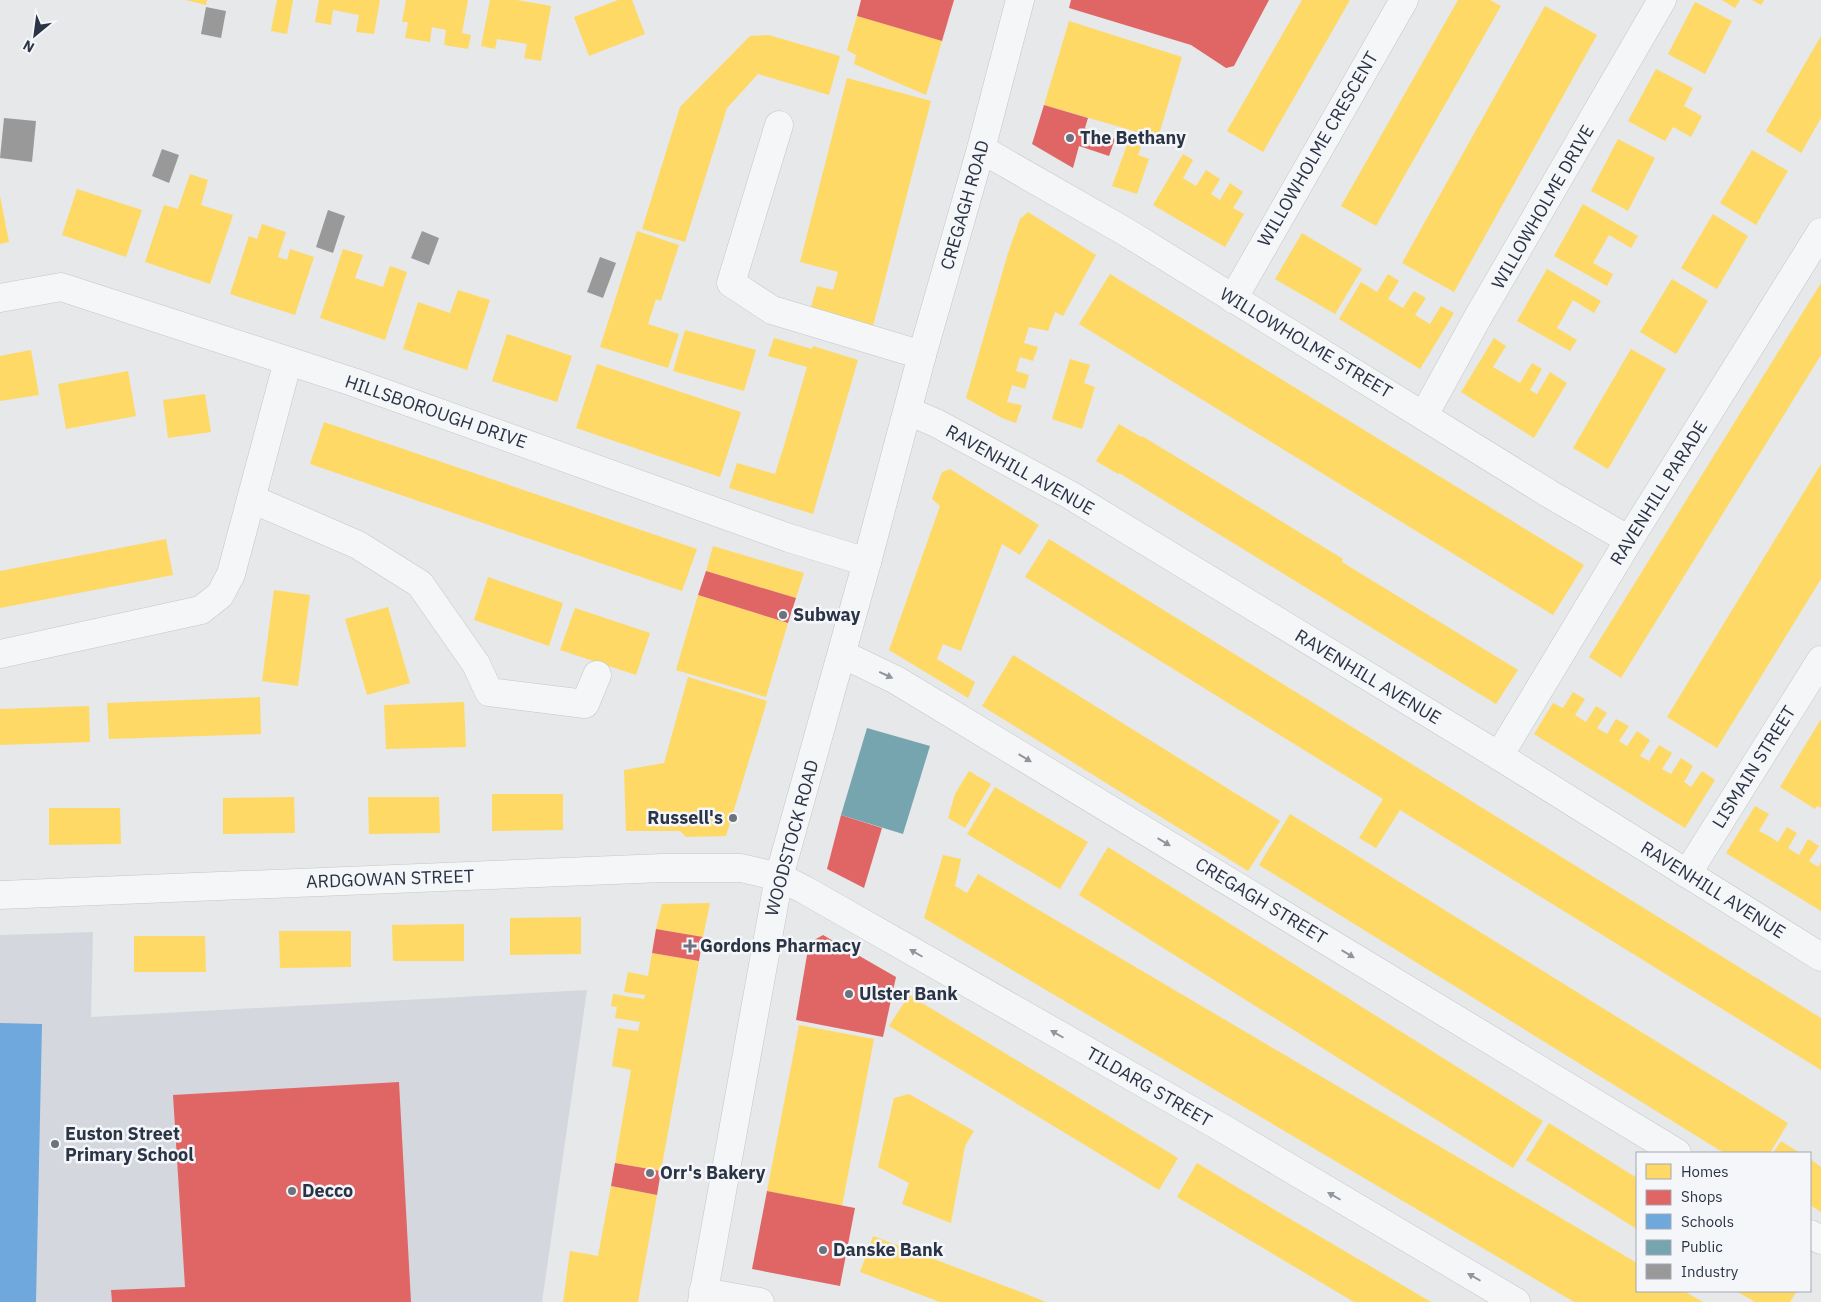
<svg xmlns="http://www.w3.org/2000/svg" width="1821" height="1302" viewBox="0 0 1821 1302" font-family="'IBM Plex Sans',sans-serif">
	<rect width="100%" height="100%" fill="#e6e8ea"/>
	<!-- built -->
	<path fill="#d4d7dd" d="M93,932L91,1017L587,990L542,1302H0V935Z"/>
	<!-- homes -->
	<g fill="#ffd966">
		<path d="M186,0H207L206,5Z"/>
		<path d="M277,0H293L287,34L271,31Z"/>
		<path d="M319,0H380L374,34L356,32L359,15L333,10L331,25L315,22Z"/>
		<path d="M406,0H468L462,33L471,35L468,49L444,45L446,30L432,27L430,42L405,38L408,22H402Z"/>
		<path d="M490,0H517L551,6L541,61L524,58L527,44L497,39L495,49L481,46Z"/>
		<path d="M618,0H632L645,34L589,56L574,17Z"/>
		<path d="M1302,0H1350L1263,152L1227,131Z"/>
		<path d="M1458,0H1490L1501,6L1376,226L1341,206Z"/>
		<path d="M1722,0H1740L1735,8Z"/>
		<path d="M1752,0H1764L1761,5Z"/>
		<path d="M1695,2L1732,21L1705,74L1668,54Z"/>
		<path d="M1545,6L1597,35L1454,292L1402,263Z"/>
		<path d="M857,16L942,41L926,95L854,64L856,55L847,50Z"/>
		<path d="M1069,21L1182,57L1158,138L1044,105Z"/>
		<path d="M769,35L840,56L829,95L758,74L727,108L685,242L642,229L680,107L750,36Z"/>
		<path d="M1821,36V118L1801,153L1766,131Z"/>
		<path d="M1656,69L1693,88L1684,106L1702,116L1691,137L1673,127L1665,141L1628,121Z"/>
		<path d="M847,78L931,101L873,326L810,310L817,286L833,290L838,272L800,262Z"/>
		<path d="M1131,134L1144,139L1138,155L1149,159L1137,194L1112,186Z"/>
		<path d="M1618,139L1655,158L1628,211L1591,191Z"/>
		<path d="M1752,150L1788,171L1756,225L1720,203Z"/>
		<path d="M1183,154L1193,160L1183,178L1196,186L1206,170L1220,179L1211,194L1220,200L1230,183L1243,192L1233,208L1244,214L1225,247L1153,205Z"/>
		<path d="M190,174L208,180L201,205L233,215L210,284L145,262L164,205L178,209Z"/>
		<path d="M77,189L142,210L126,257L62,235Z"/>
		<path d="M0,196L9,242L0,244Z"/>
		<path d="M1583,204L1638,236L1631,248L1609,235L1593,263L1613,274L1607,286L1554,256Z"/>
		<path d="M1028,212L1096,255L1063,316L1055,312L1048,331L1029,327L1024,343L1038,347L1033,361L1020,357L1016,371L1029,375L1025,389L1012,385L1007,402L1022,405L1016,423L1002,418L966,398L1008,253L1020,219Z"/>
		<path d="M1713,214L1748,236L1717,289L1681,268Z"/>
		<path d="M262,224L286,232L278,257L287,260L290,249L314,257L295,315L230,294L249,236L257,239Z"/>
		<path d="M637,231L679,245L661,301L656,299L648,324L679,334L668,368L600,347Z"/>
		<path d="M1302,233L1362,269L1335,314L1275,279Z"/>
		<path d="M343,249L363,255L355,278L383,287L390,266L407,272L385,340L320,318Z"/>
		<path d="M1547,269L1601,301L1594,313L1573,300L1557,328L1577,340L1570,351L1517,321Z"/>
		<path d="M1110,274L1584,565L1553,615L1079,324Z"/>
		<path d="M1388,274L1399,281L1388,299L1403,308L1414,291L1426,298L1415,315L1430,324L1441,306L1454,313L1420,369L1339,319L1361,282L1377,292Z"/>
		<path d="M1672,279L1708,301L1676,354L1640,332Z"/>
		<path d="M1821,283V355L1621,678L1589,657Z"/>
		<path d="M458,290L490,300L467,370L403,349L418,302L450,313Z"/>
		<path d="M685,330L756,350L744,391L673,371Z"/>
		<path d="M507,334L572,356L557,402L492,381Z"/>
		<path d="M774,338L812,349L813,346L858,360L813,514L729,488L737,463L775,474L783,449L807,367L768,356Z"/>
		<path d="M1494,338L1506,346L1493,367L1520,383L1532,363L1542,369L1530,390L1537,394L1550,372L1567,383L1534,438L1461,392Z"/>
		<path d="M1631,349L1666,369L1608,469L1573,448Z"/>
		<path d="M31,350L39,395L0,401V356Z"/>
		<path d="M1070,359L1090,365L1084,383L1095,387L1082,429L1052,419Z"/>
		<path d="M597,364L741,412L720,477L576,428Z"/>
		<path d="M128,371L136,416L66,429L58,384Z"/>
		<path d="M205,394L211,432L168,438L163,400Z"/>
		<path d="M324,422L697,549L682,591L310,464Z"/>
		<path d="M1119,424L1141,437L1142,436L1234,492L1343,559L1342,562L1518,670L1496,704L1119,473L1118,474L1096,461Z"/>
		<path d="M1821,464V579L1717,748L1667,717Z"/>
		<path d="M950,469L1039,525L1020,555L1002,544L961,651L943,644L937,659L975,682L968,698L889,650L940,506L932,499L942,472Z"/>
		<path d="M166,539L173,575L0,608V571Z"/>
		<path d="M1049,539L1821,1018V1070L1400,810L1376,848L1359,838L1383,799L1025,577Z"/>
		<path d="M713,546L804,573L796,598L706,571Z"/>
		<path d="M488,577L563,603L549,646L474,620Z"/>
		<path d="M274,590L310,595L298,686L262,681Z"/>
		<path d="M698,595L788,623L766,697L676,670Z"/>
		<path d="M388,607L410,683L367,695L345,619Z"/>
		<path d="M575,608L650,633L636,675L560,650Z"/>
		<path d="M1013,655L1280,821L1248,871L982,706Z"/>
		<path d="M688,677L767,701L726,836L686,837L680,831H626L624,770L664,763Z"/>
		<path d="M1573,692L1585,699L1575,715L1586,722L1596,706L1607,713L1597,728L1607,734L1616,719L1629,726L1619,741L1627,746L1637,731L1650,740L1640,756L1649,761L1659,745L1672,753L1662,769L1671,774L1681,758L1693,766L1684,782L1691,787L1702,771L1715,780L1685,828L1534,734L1553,703L1563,708Z"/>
		<path d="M260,697L261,734L109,739L107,703Z"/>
		<path d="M464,702L466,747L386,749L384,705Z"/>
		<path d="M89,706L90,742L0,745V709Z"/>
		<path d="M1821,719V808L1817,806L1815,809L1780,787Z"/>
		<path d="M969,771L991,784L965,828L948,818L955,794Z"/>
		<path d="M995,787L1088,842L1060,889L967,834Z"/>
		<path d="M492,794H563V830L492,831Z"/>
		<path d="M294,797L295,833L223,834V798Z"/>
		<path d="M368,797H439L440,833L369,834Z"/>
		<path d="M1755,806L1769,814L1759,831L1767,835L1778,842L1787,827L1797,833L1788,848L1799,855L1808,839L1819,846L1809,861L1818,867L1821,862V911L1726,853Z"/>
		<path d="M49,808H120L121,844L49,845Z"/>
		<path d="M1290,814L1788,1123L1770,1153H1724L1259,865Z"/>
		<path d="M1108,847L1543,1121L1513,1168L1079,895Z"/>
		<path d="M943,855L961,859L955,886L967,893L978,874L1637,1263V1291H1684L1703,1302H1574L924,918Z"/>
		<path d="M710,903L703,937L656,929L662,904Z"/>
		<path d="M581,917V954L510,955V918Z"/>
		<path d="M464,924V961H393L392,925Z"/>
		<path d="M279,931H351V967L280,968Z"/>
		<path d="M134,936H205L206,972H134Z"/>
		<path d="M652,953L699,961L661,1171L615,1163L631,1070L612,1066L618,1028L638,1031L640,1022L615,1018L617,1007L611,1006L613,994L644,999L645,995L624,992L628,972L648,976Z"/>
		<path d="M909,995L1178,1158L1159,1190L889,1026Z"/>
		<path d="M799,1025L874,1039L842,1206L767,1191Z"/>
		<path d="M909,1094L974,1131L965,1146L951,1223L902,1204L909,1183L878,1167L894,1098Z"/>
		<path d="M1549,1123L1637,1178V1229L1526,1160Z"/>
		<path d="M1781,1141L1800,1153H1773Z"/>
		<path d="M1810,1159L1821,1167V1212L1810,1205Z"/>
		<path d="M1197,1163L1270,1207L1431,1302H1354L1177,1197Z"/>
		<path d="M611,1186L657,1195L638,1302H563L570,1251L598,1256Z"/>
		<path d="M873,1236L1026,1294L1046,1302H940L860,1272Z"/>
		<path d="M1736,1291H1797L1790,1302H1755Z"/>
	</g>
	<!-- shops -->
	<g fill="#e06666">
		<path d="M861,0H954L942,41L857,16Z"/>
		<path d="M1071,0H1269L1234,66L1226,68L1191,45L1069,8Z"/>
		<path d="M1044,105L1088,118L1085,128L1115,139L1109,156L1079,146L1073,168L1032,144Z"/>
		<path d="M706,571L796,598L788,623L698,595Z"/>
		<path d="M841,815L882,828L864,888L827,869Z"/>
		<path d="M656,929L703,937L699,961L652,953Z"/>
		<path d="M823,935L896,977L883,1037L796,1020L809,943Z"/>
		<path d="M399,1082L411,1302H112L111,1290L185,1287L173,1095Z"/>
		<path d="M615,1163L661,1171L657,1195L611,1186Z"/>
		<path d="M767,1191L855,1208L840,1286L752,1269Z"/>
	</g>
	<!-- schools -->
	<path fill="#6fa8dc" d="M0,1023L42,1024L36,1302H0Z"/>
	<!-- public -->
	<path fill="#76a5af" d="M867,728L930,746L903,834L841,815Z"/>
	<!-- industry -->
	<g fill="#999">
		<path d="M206,7L226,11L221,38L201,34Z"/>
		<path d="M4,118L36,121L32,162L0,158Z"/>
		<path d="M162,149L179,155L169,183L152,176Z"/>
		<path d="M328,210L345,216L333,253L316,247Z"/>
		<path d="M422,231L439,238L429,265L411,258Z"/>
		<path d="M600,257L616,263L603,298L587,292Z"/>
	</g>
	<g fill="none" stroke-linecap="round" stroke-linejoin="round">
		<!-- minor casing -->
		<g stroke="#c4c6c8" stroke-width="29">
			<g id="minor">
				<path d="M779,125L731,283L772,310L922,355"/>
				<path d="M981,149L1126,232L1548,493L1629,540"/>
				<path d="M0,298L61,287L353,382L789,538L867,562"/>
				<path d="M1233,299L1404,0"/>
				<path d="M908,411L936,423L1070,495L1499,756L1821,957"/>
				<path d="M1424,415L1478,317L1662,0"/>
				<path d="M252,499L358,545L420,584L476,664L489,692L585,704L597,675"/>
				<path d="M0,654L201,610L220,595L231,574L288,361"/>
				<path d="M842,654L896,680L1677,1153"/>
				<path d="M1499,756L1629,540L1821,232"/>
				<path d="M1687,874L1821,660"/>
				<path d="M0,895L663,868H741L779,877L805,890L1217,1125L1516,1302"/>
				<path d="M1810,1234L1821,1240"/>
				<path d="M703,1292L760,1302"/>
			</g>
		</g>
		<!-- tertiary casing -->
		<g stroke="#c4c6c8" stroke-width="29">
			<path id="tertiary" d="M702,1302L779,877L867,562L922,355L981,149L1020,0"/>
		</g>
		<!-- minor -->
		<use href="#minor" stroke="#f5f6f7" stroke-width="28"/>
		<!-- tertiary -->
		<use href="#tertiary" stroke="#f5f6f7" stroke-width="28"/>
	</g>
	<!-- one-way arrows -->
	<defs><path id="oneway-solid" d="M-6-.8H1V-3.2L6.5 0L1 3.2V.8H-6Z" transform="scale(1.25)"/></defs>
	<g fill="#90959e">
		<use href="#oneway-solid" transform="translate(886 675) rotate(25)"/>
		<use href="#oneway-solid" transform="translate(1025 758) rotate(31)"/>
		<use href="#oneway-solid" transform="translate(1164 842) rotate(31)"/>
		<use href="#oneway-solid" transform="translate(916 953) rotate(-150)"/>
		<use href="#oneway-solid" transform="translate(1348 954) rotate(31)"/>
		<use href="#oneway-solid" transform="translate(1057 1034) rotate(-150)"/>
		<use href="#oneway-solid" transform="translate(1334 1196) rotate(-150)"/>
		<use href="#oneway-solid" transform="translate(1474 1277) rotate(-150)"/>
	</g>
	<!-- markers -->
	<g fill="#6c737f" stroke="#f4f6f9" stroke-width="2">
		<circle cx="1070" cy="138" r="5"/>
		<circle cx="783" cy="615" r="5"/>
		<circle cx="733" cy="818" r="5"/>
		<path d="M687.5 938.5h5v5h5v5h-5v5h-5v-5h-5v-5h5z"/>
		<circle cx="849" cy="994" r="5"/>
		<circle cx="55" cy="1144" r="5"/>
		<circle cx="650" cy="1173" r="5"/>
		<circle cx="292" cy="1191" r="5"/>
		<circle cx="823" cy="1250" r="5"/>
	</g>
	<g text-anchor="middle" stroke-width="5" stroke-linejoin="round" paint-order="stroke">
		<!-- poi labels -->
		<g font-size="18" font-weight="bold" fill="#2b3445" stroke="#f4f6f9" text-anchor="start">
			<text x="1080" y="144">The Bethany</text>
			<text x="793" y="621">Subway</text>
			<text x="723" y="824" text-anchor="end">Russell's</text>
			<text x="700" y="952">Gordons Pharmacy</text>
			<text x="859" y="1000">Ulster Bank</text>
			<text x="65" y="1140">Euston Street<tspan x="65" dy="21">Primary School</tspan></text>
			<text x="660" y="1179">Orr's Bakery</text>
			<text x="302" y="1197">Decco</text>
			<text x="833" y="1256">Danske Bank</text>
		</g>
		<!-- street labels -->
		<g font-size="18" fill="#2b3445" stroke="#f4f6f9">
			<text transform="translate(1318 149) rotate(-60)" y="6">WILLOWHOLME CRESCENT</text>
			<text transform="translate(965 205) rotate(-74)" y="6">CREGAGH ROAD</text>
			<text transform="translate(1543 207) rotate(-60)" y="6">WILLOWHOLME DRIVE</text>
			<text transform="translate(1306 343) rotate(31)" y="6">WILLOWHOLME STREET</text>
			<text transform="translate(436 412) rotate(19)" y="6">HILLSBOROUGH DRIVE</text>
			<text transform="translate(1020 470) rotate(29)" y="6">RAVENHILL AVENUE</text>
			<text transform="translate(1659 493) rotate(-58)" y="6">RAVENHILL PARADE</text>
			<text transform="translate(1368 677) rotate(31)" y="6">RAVENHILL AVENUE</text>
			<text transform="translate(1754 767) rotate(-58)" y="6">LISMAIN STREET</text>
			<text transform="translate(792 838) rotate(-75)" y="6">WOODSTOCK ROAD</text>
			<text transform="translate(390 879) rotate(-2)" y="6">ARDGOWAN STREET</text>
			<text transform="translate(1713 890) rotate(32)" y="6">RAVENHILL AVENUE</text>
			<text transform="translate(1261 901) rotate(31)" y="6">CREGAGH STREET</text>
			<text transform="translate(1149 1087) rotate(30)" y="6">TILDARG STREET</text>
		</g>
	</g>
	<!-- legend -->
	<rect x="1636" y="1152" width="175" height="140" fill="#f4f6f9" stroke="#a4a8b1"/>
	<rect x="1646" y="1164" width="25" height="15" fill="#ffd966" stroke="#a4a8b1"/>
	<text x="1681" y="1177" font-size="15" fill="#2b3445">Homes</text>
	<rect x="1646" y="1190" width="25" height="15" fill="#e06666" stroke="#a4a8b1"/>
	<text x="1681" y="1202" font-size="15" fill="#2b3445">Shops</text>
	<rect x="1646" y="1214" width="25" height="15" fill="#6fa8dc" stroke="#a4a8b1"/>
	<text x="1681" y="1227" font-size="15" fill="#2b3445">Schools</text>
	<rect x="1646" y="1240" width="25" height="15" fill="#76a5af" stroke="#a4a8b1"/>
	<text x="1681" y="1252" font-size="15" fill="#2b3445">Public</text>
	<rect x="1646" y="1264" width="25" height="15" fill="#999999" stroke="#a4a8b1"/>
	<text x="1681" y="1277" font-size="15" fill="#2b3445">Industry</text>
	<!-- north arrow -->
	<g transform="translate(35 35) rotate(209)" stroke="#f4f6f9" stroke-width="4" paint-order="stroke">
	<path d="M0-4L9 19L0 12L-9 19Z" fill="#2b3445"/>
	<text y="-8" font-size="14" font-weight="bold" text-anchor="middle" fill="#2b3445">N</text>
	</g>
</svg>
